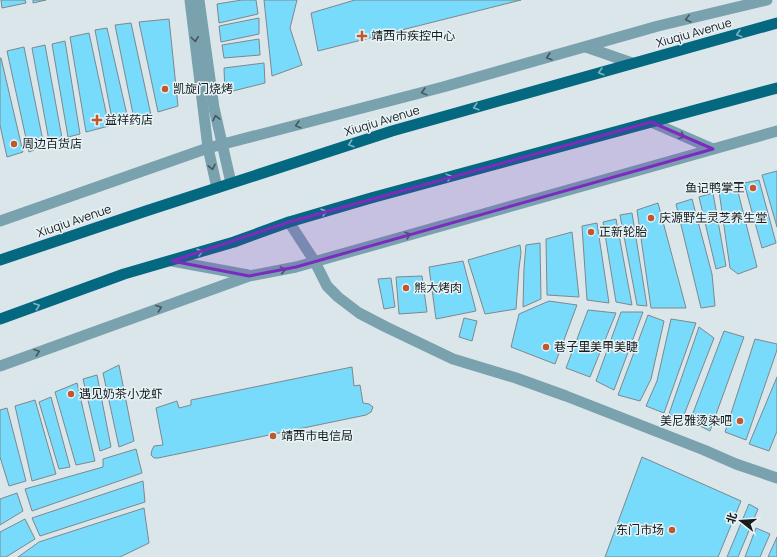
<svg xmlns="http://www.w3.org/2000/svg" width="777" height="557" viewBox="0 0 777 557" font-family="Manrope,'Noto Sans SC',sans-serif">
	<rect width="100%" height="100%" fill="#dae6ea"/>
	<!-- building -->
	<g fill="#79dbfb" stroke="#7d888c">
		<path d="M1,0H25L26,3L2,8Z"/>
		<path d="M33,0H46L33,3Z"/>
		<path d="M242,0H256L258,14L219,23L217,4Z"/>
		<path d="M264,0H297L290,28L302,65L272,76Z"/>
		<path d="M355,0H521L318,51L311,13Z"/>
		<path d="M259,18V34L221,42L219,26Z"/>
		<path d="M169,19L178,106L158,112L139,22Z"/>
		<path d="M131,23L151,115L134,119L115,25Z"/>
		<path d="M107,28L128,119L113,124L95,30Z"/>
		<path d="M89,33L109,126L86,132L70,37Z"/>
		<path d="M259,39L260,55L224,58L222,45Z"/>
		<path d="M65,41L80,134L68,137L52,44Z"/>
		<path d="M45,45L62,138L49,141L32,48Z"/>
		<path d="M24,47L44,146L29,152L7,51Z"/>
		<path d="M0,58H1L23,152L7,157L0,125Z"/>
		<path d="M264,63L265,83L225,93L224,68Z"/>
		<path d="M777,171V227L762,175Z"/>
		<path d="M759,180L776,243L762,248L744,183Z"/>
		<path d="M736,184L757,267L738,274L730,268L719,191Z"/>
		<path d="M713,193L726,266L716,269L699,197Z"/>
		<path d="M692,199L712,274L715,306L701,308L676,204Z"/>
		<path d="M658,203L686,308H651L637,210Z"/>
		<path d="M632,213L647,306L637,305L620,215Z"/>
		<path d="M616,219L632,305L616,302L603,222Z"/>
		<path d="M597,223L609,303L587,300L582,226Z"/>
		<path d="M572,232L579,297L547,295L546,239Z"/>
		<path d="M540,243L541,299L523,307L524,268L526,245Z"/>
		<path d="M520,245L521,253L519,268L516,309L485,314L468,260Z"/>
		<path d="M463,261L476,311L436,319L429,267Z"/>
		<path d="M422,276L427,312L399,314L396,277Z"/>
		<path d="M391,278L395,307L384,309L378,279Z"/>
		<path d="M549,301L577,305L555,364L511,347L519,314Z"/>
		<path d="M588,310L616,313L590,377L566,368Z"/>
		<path d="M621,312H643L614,390L596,381Z"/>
		<path d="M648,315L664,321L651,379L640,401L618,395Z"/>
		<path d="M464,318L477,321L472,341L459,337Z"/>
		<path d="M671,319L696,323L664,413L646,406L657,381Z"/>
		<path d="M699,327L714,338L682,420L669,414Z"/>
		<path d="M724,331L744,337L710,431L690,421Z"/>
		<path d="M755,339L777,344V350L746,440L725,432Z"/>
		<path d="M119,365L134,441L119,447L103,373Z"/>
		<path d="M352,367L354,386L360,385L363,403L369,404L373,407L371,412L366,415L158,458H154L151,455L152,450L154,446L163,445L156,408L177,401L179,408L191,405V400Z"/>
		<path d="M97,375L111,447L100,451L83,379Z"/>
		<path d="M777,377V431L769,451L749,444Z"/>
		<path d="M77,383L95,461L76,465L55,392Z"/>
		<path d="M51,397L70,467L59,469L39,402Z"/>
		<path d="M35,400L56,474L32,481L15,406Z"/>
		<path d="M7,408L26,481L9,486L0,457V410Z"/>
		<path d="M136,449L142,473L32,511L25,489L103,467V459Z"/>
		<path d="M642,457L741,501L718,557H605Z"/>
		<path d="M143,481L145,502L40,536L32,518Z"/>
		<path d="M17,493L23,511L0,525V499Z"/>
		<path d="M749,504L758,509L738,557H727Z"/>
		<path d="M144,508L149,543L120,557H18L39,542Z"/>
		<path d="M25,519L35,539L6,557H0V532Z"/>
		<path d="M756,528L770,534L760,557H745Z"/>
		<path d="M777,537V557H768Z"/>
	</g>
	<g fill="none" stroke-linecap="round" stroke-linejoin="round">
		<!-- minor -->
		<g stroke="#7aa1ae" stroke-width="11">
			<path d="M190,0L208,148L217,188"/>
			<path d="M199,0L214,108L231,183"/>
			<path d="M586,47L632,63"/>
			<path d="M651,122L713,149"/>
			<path d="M0,221L208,148L443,87L658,26L767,0"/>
			<path d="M289,222L315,262L327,286L338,297L359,313L386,327L453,359L516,378L566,396L704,450L736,464L777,478"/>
			<path d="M172,261L248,275"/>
			<path d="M0,366L249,276L296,267L777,131"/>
		</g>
		<!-- primary -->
		<g stroke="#036880" stroke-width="11">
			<path d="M0,260L146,211L392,131L777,23"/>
			<path d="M0,319L124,274L234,242L289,222L371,198L777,88"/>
		</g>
	</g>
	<!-- one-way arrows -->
	<defs><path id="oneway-chevron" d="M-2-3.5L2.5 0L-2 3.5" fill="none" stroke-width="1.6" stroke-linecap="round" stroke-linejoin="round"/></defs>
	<g stroke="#44575e">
		<use href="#oneway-chevron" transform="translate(688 19) rotate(166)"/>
		<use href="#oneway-chevron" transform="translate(195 39) rotate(83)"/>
		<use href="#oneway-chevron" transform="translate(549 57) rotate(164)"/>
		<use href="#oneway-chevron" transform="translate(424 92) rotate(165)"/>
		<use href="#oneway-chevron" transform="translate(216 118) rotate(-102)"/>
		<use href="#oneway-chevron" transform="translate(298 125) rotate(165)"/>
		<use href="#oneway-chevron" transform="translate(682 136) rotate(23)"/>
		<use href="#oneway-chevron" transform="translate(212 167) rotate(78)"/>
		<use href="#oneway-chevron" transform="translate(408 235) rotate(-16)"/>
		<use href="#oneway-chevron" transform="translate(283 270) rotate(-10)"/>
		<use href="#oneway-chevron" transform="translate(159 308) rotate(-20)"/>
		<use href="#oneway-chevron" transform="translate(37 352) rotate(-20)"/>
	</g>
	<g stroke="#80b4c1">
		<use href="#oneway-chevron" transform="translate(739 34) rotate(164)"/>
		<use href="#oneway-chevron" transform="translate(601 72) rotate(164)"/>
		<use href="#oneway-chevron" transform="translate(476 107) rotate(164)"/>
		<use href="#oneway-chevron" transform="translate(351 144) rotate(162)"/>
		<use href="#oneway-chevron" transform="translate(449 177) rotate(-15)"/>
		<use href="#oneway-chevron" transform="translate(324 212) rotate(-16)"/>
		<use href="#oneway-chevron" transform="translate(200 252) rotate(-16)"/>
		<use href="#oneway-chevron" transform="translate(37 306) rotate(-20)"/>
	</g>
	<!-- marked area -->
	<path fill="#7b2cbf" fill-opacity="0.2" stroke="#7b2cbf" stroke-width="3" stroke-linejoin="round" d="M651,122L713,149L296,267L249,276L172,261L289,222Z"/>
	<!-- markers -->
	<g fill="#bf582e" stroke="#e7f3f7" stroke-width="1.5">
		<path d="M360 30h4v4h4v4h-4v4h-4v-4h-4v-4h4z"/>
		<circle cx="165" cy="89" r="4"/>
		<path d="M95 114h4v4h4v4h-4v4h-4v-4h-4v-4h4z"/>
		<circle cx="14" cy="144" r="4"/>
		<circle cx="753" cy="188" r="4"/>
		<circle cx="651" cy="218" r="4"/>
		<circle cx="591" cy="232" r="4"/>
		<circle cx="406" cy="288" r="4"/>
		<circle cx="546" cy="347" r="4"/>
		<circle cx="71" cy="394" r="4"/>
		<circle cx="740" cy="421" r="4"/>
		<circle cx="273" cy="436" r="4"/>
		<circle cx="672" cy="530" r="4"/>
	</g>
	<g text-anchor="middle" stroke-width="3" stroke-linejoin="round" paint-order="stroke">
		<!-- street labels -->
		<g font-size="12" fill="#171b1c" stroke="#e7f3f7">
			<text transform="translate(694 33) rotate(-16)" y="4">Xiuqiu Avenue</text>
			<text transform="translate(382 121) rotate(-17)" y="4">Xiuqiu Avenue</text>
			<text transform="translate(74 221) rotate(-19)" y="4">Xiuqiu Avenue</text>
		</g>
		<!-- poi labels -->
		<g font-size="12" fill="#171b1c" stroke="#e7f3f7" text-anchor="start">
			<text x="371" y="40">靖西市疾控中心</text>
			<text x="173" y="93">凯旋门烧烤</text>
			<text x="105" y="124">益祥药店</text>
			<text x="22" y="148">周边百货店</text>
			<text x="745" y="192" text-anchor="end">鱼记鸭掌王</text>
			<text x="659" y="222">庆源野生灵芝养生堂</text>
			<text x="599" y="236">正新轮胎</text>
			<text x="414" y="292">熊大烤肉</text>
			<text x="554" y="351">巷子里美甲美睫</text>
			<text x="79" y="398">遇见奶茶小龙虾</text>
			<text x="732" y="425" text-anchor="end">美尼雅烫染吧</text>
			<text x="281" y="440">靖西市电信局</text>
			<text x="664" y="534" text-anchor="end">东门市场</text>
		</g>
	</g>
	<!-- north arrow -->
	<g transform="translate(741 521) rotate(287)" stroke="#e7f3f7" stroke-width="3" paint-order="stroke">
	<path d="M0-3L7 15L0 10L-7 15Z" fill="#171b1c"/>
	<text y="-6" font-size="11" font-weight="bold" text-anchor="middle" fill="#171b1c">北</text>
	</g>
</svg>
